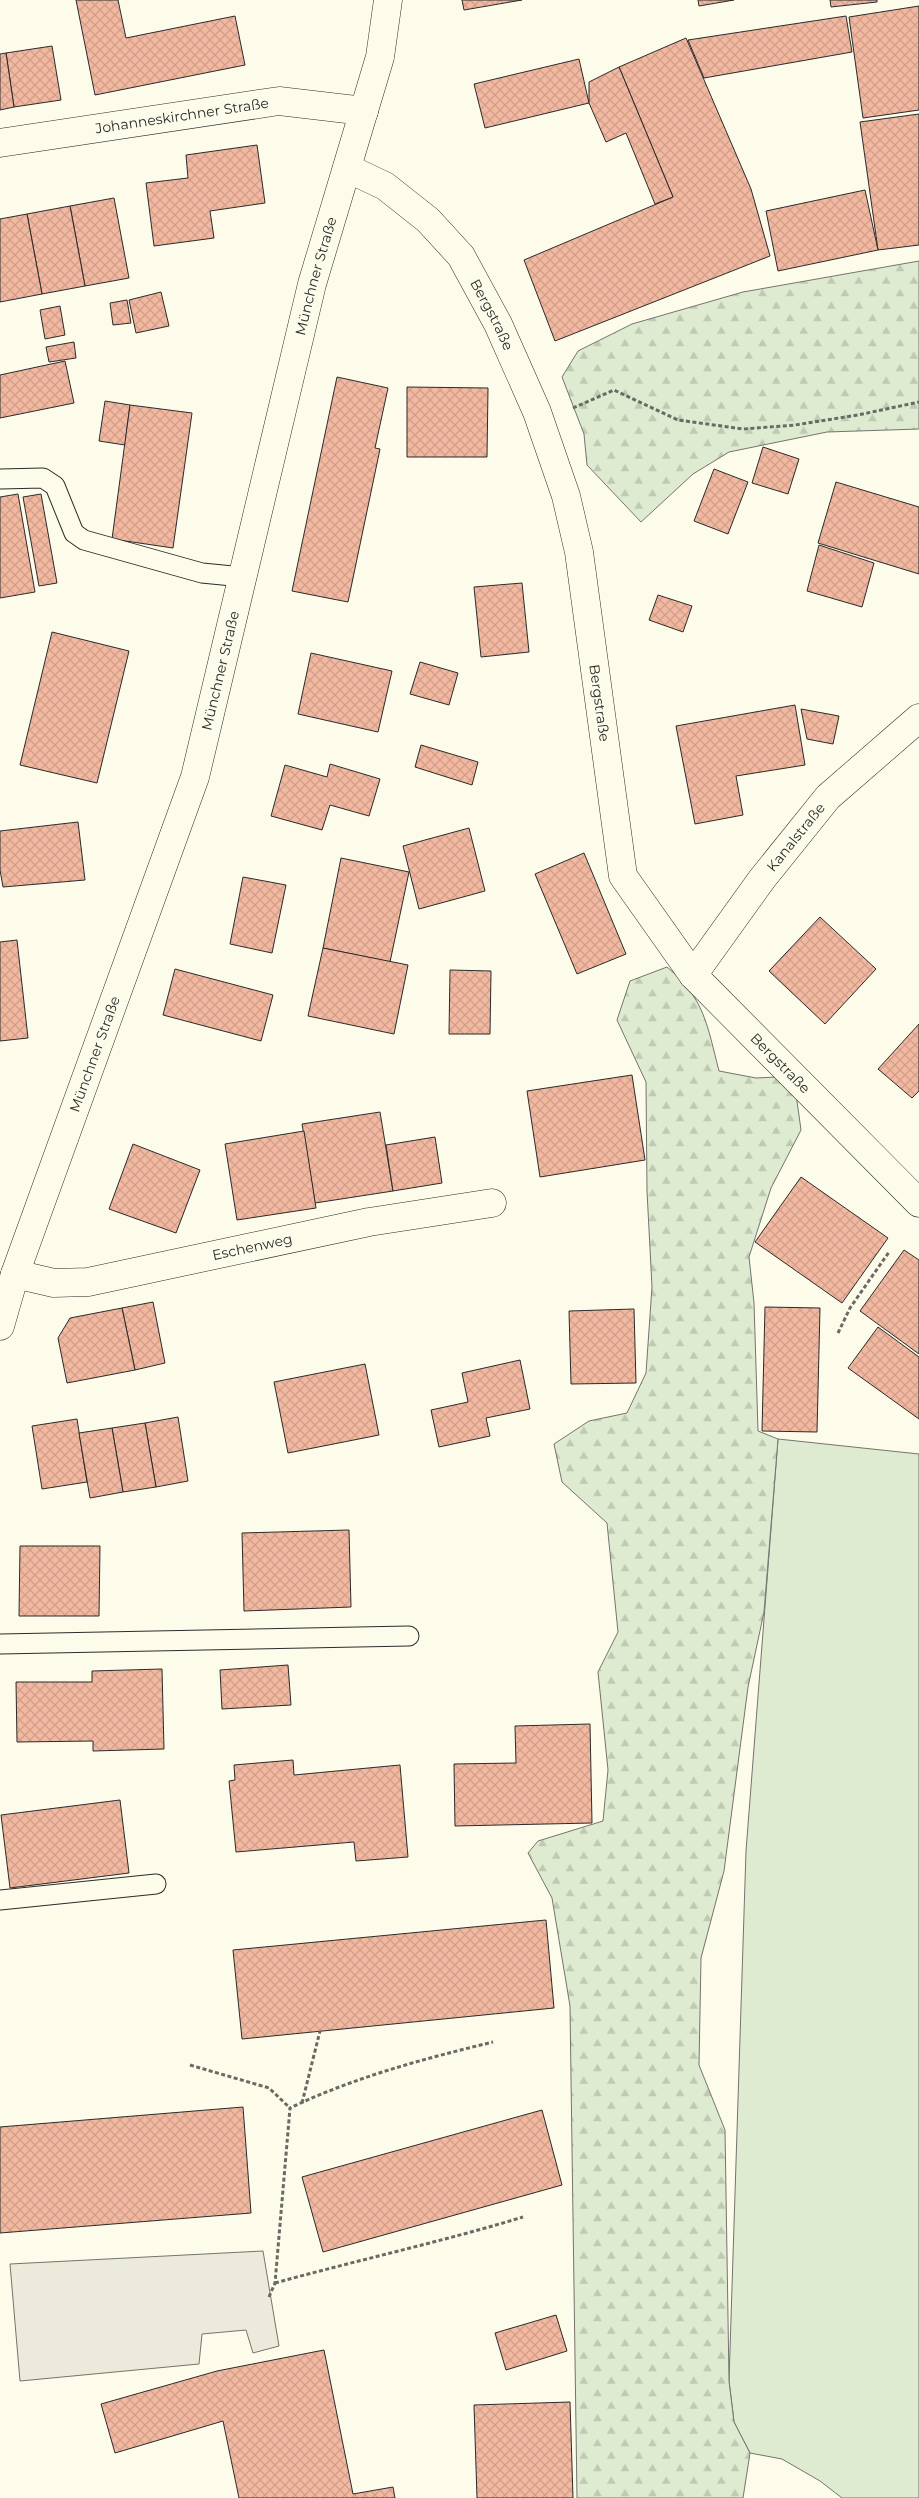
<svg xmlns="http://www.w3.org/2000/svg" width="919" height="2498" viewBox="0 0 919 2498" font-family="Montserrat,sans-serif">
	<defs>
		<pattern id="forest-firs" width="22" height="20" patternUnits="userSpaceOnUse" patternTransform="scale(1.25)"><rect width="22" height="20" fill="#deebd1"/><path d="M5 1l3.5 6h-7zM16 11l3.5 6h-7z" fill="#bfcab4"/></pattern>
		<pattern id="building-cross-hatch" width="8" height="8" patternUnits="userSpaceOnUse" patternTransform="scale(1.25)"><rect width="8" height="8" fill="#f2b8a0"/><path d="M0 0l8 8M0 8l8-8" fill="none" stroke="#d09e8a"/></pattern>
	</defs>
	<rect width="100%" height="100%" fill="#fdfbea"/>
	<!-- green -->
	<path fill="#deebd1" stroke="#74746e" d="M778,1439L919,1454V2498H842L820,2481L782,2459L750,2453L734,2422L729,2381L746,1851Z"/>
	<!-- forest -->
	<g fill="url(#forest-firs)" stroke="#74746e">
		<path d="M919,261V429L827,432L729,452L693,474L641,522L587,465L584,434L562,377L578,351L632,324L743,292Z"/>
		<path d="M667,967C705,999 707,1025 719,1071L756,1078L777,1077L796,1094L801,1130L771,1188L749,1257L754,1303L758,1431L778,1439L764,1612L748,1687L724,1871L701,1958L699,2065L725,2130L729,2381L734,2422L750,2453L743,2498H577L570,2006L552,1898L528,1853L538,1841L603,1821L608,1770L598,1672L618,1632L607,1523L562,1482L554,1444L589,1421L627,1413L646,1373L652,1287L647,1191L646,1082L617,1020L630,981Z"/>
	</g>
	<!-- parking -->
	<path fill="#eceadb" stroke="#74746e" d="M263,2251L279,2346L253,2353L246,2330L202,2334L199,2364L20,2381L10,2264Z"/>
	<!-- building -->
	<g fill="url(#building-cross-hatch)" stroke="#2b2b2b">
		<path d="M76,0H118L126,38L235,16L245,65L95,95Z"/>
		<path d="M462,0H522L464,10Z"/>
		<path d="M698,0H734L699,6Z"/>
		<path d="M830,0H877V2L831,7Z"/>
		<path d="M919,6V110L863,118L849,17Z"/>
		<path d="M846,16L852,52L704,78L688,40Z"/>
		<path d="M686,38L751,189L770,256L555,341L524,260L673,197L619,67Z"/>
		<path d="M52,46L61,100L14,107L6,53Z"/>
		<path d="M6,53L14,107L0,110V54Z"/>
		<path d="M579,59L589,103L485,128L474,84Z"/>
		<path d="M619,67L673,197L655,204L626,133L606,142L589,103V82Z"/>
		<path d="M919,114V245L878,250L860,122Z"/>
		<path d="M257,145L265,203L210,211L214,238L154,246L146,183L188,178L186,155Z"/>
		<path d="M865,190L878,250L778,271L766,211Z"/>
		<path d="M114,198L129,278L85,286L70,206Z"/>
		<path d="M70,206L85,286L42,294L27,214Z"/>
		<path d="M27,214L42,294L0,302V219Z"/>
		<path d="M161,292L169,326L136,333L129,300Z"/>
		<path d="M127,300L131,323L113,325L110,303Z"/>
		<path d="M60,306L65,335L45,339L40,310Z"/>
		<path d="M74,342L76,358L49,362L46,347Z"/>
		<path d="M65,361L74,403L0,418V375Z"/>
		<path d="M337,377L388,388L375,448L380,449L348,602L292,591Z"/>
		<path d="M407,387L488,388L487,457H407Z"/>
		<path d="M105,401L130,405L125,445L99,441Z"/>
		<path d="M130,405L192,413L173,548L112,539Z"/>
		<path d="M763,447L799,459L788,494L752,483Z"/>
		<path d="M714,469L748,482L728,534L694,521Z"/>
		<path d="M836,482L919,507V574L818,543Z"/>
		<path d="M18,494L35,592L0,598V497Z"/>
		<path d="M41,494L57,583L39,586L23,497Z"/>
		<path d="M819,545L874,563L862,607L807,591Z"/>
		<path d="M522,583L529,652L481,657L474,587Z"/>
		<path d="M658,595L692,606L683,632L649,620Z"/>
		<path d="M52,632L129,651L97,783L20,765Z"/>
		<path d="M311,653L392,671L378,732L298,714Z"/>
		<path d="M420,662L458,673L449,705L410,694Z"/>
		<path d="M795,705L805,765L736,776L743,815L695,824L676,726Z"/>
		<path d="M801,709L839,716L833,744L807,739Z"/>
		<path d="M421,745L478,762L472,785L415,767Z"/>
		<path d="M330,764L380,779L369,816L330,805L322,830L271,816L285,765L327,777Z"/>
		<path d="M78,822L85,880L3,887L0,870V831Z"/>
		<path d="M469,828L485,891L419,909L403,846Z"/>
		<path d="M584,853L626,954L577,974L535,874Z"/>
		<path d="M341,858L409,872L390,962L323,948Z"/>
		<path d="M243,877L286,885L272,953L230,944Z"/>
		<path d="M820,917L876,969L825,1024L769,971Z"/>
		<path d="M17,940L28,1038L0,1041V942Z"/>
		<path d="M323,948L408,965L394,1034L308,1016Z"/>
		<path d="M175,969L273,995L261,1041L163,1015Z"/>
		<path d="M450,970L491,971L490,1034H449Z"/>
		<path d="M919,1024V1091L912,1098L878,1069Z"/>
		<path d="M632,1075L645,1160L540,1177L527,1091Z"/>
		<path d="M380,1112L393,1191L315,1203L302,1124Z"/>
		<path d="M304,1131L316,1208L237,1220L225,1144Z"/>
		<path d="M435,1137L442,1183L393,1191L386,1145Z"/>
		<path d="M133,1144L200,1170L176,1233L109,1209Z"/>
		<path d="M801,1177L888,1238L842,1303L755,1242Z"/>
		<path d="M904,1250L919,1260V1354L860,1311Z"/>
		<path d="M153,1302L165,1363L135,1370L122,1308Z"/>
		<path d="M765,1307L820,1308L817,1432L762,1431Z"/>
		<path d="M122,1308L135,1370L67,1383L58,1338L70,1318Z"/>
		<path d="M634,1309L636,1383L571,1384L569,1311Z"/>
		<path d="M878,1327L919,1357V1419L848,1368Z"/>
		<path d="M520,1360L530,1409L486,1418L490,1436L439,1447L431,1410L468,1402L462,1373Z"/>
		<path d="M365,1364L379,1435L288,1453L274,1382Z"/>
		<path d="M178,1417L188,1481L156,1487L145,1423Z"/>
		<path d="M77,1419L87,1482L42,1489L32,1426Z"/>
		<path d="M145,1423L156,1487L123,1492L112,1428Z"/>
		<path d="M112,1428L123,1492L90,1498L79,1433Z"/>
		<path d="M349,1530L351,1607L244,1611L242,1533Z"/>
		<path d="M20,1546H100L99,1616H19Z"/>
		<path d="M288,1665L291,1705L222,1709L220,1670Z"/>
		<path d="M162,1669L164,1749L93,1751V1741L17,1742L16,1682H92V1671Z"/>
		<path d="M590,1724L592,1823L455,1826L454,1764L516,1763L515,1726Z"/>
		<path d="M293,1760L294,1775L400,1765L408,1857L356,1861L354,1842L236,1852L229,1781L235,1780L234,1765Z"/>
		<path d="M120,1800L129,1873L10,1888L1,1815Z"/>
		<path d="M546,1920L554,2008L242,2039L233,1950Z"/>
		<path d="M243,2107L251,2213L0,2233V2127Z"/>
		<path d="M542,2110L562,2185L323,2252L302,2177Z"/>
		<path d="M556,2315L567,2351L506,2370L495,2333Z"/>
		<path d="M324,2350L353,2494L393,2487L395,2498H239L223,2421L115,2453L101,2404L217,2371Z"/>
		<path d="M570,2402L573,2498H477L474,2405Z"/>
	</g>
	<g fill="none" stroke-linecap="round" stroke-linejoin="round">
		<!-- service casing -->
		<g stroke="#2b2b2b" stroke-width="21">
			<g id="service">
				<path d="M0,479L43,478L55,486L74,533L84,540L202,573L243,577"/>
				<path d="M0,1644L409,1636"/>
				<path d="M0,1900L156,1884"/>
			</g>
		</g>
		<!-- minor casing -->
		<g stroke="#2b2b2b" stroke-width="29">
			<g id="minor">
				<path id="s1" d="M0,143L279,101L364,111"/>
				<path id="s2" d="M347,168L385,186L428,220L461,256L498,324L537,412L566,496L579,552L623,876L693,975L919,1203"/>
				<path id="s3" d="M693,975L762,879L828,797L919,718"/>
				<path id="s4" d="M15,1274L54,1283L88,1282L369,1222L492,1203"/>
			</g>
		</g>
		<!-- secondary casing -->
		<g stroke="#2b2b2b" stroke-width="29">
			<g id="secondary">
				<path id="s5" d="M0,1326L15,1274L195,777L312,284L380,57L388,0"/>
			</g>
		</g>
		<!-- path -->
		<g stroke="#6a6964" stroke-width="3" stroke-dasharray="4 2.5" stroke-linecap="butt">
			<path d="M573,408L614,390L678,420L743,429L795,425L858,415L919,402"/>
			<path d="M838,1333L850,1308L889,1252"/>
			<path d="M190,2065L269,2088L290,2108"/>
			<path d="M302,2103L320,2031"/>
			<path d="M275,2283C358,2260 441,2242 523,2217"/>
			<path d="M269,2297L275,2283L290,2108C355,2077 423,2059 493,2042"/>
		</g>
		<!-- service -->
		<use href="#service" stroke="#fdfbea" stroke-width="19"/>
		<!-- minor -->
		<use href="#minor" stroke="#fdfbea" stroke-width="28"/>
		<!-- secondary -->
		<use href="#secondary" stroke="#fdfbea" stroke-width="28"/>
	</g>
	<g text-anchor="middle" stroke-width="4" stroke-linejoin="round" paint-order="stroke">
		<!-- street labels -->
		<g font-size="14" fill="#2b2b2b" stroke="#fdfbea">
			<text dy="5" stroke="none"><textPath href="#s1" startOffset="184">Johanneskirchner Straße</textPath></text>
			<text dy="5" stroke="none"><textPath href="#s5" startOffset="1098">Münchner Straße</textPath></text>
			<text dy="5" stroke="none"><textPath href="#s2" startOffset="212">Bergstraße</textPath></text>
			<text dy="5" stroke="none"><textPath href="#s5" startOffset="692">Münchner Straße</textPath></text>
			<text dy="5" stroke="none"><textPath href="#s2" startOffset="618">Bergstraße</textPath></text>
			<text dy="5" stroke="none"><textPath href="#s3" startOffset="172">Kanalstraße</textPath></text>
			<text dy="5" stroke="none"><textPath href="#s5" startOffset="288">Münchner Straße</textPath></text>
			<text dy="5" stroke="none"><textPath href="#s2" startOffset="1038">Bergstraße</textPath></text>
			<text dy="5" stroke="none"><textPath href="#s4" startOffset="242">Eschenweg</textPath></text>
		</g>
	</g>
</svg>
